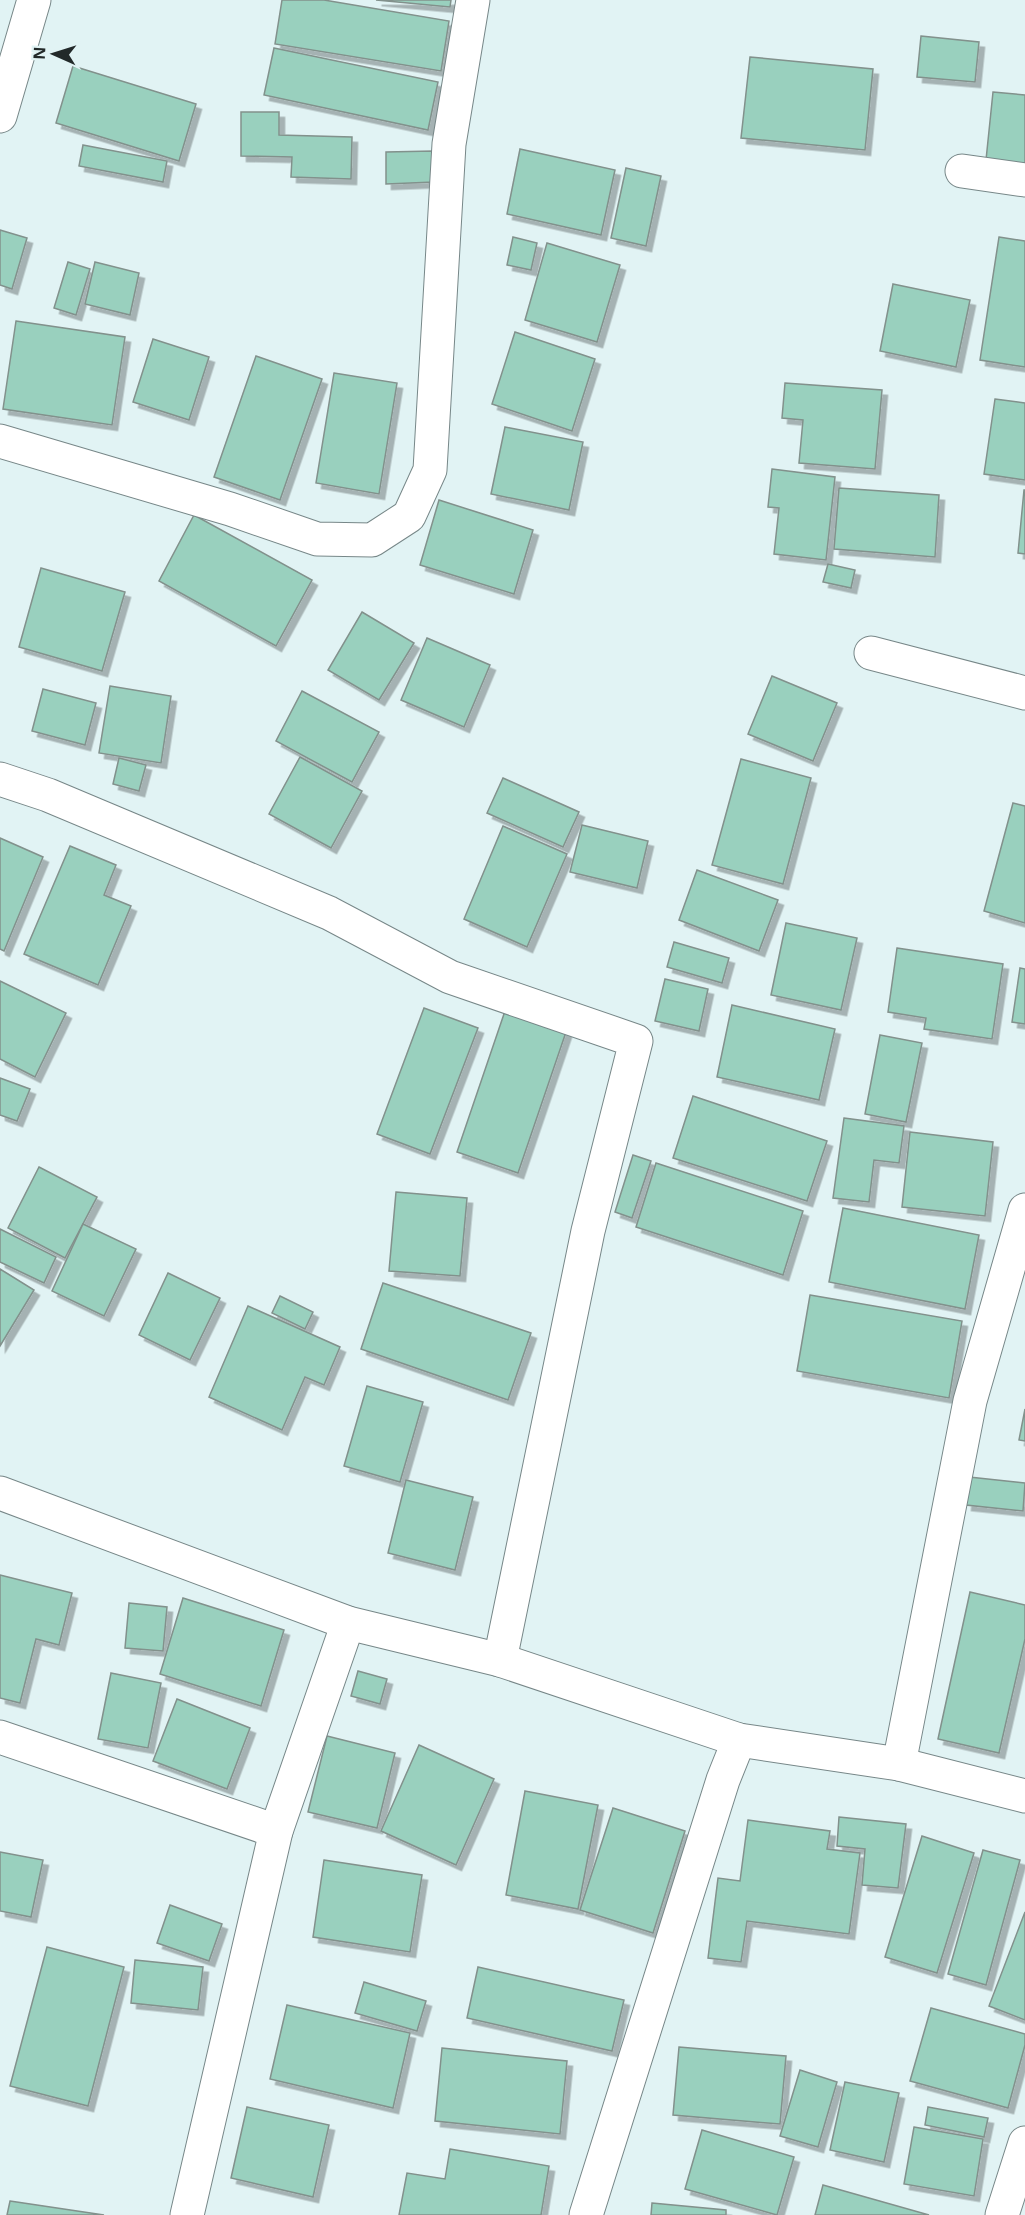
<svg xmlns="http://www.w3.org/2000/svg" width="1025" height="2215" viewBox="0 0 1025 2215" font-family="'Open Sans',sans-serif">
	<defs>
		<filter id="shadow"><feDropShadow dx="5.5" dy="5.5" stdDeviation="0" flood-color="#0004"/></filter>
	</defs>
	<rect width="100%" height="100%" fill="#e1f3f4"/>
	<!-- building -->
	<g fill="#99d0be" stroke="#82918c" stroke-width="1.5" filter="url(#shadow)">
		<path d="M282,0H324L449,21L441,71L275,44Z"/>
		<path d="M376,0H451L450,7Z"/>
		<path d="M921,36L979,42L975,82L917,77Z"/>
		<path d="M274,48L438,82L428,130L264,95Z"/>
		<path d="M750,57L873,69L865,150L741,138Z"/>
		<path d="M73,66L196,104L179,161L56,123Z"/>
		<path d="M993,92L1025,95V164L986,160Z"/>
		<path d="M241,112H279V135L352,137L351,179L291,177L292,157L241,156Z"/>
		<path d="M83,145L167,161L163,182L79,166Z"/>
		<path d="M520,149L615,170L601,235L507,214Z"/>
		<path d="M433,151L434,182L386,184V152Z"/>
		<path d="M626,168L661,176L646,246L611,238Z"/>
		<path d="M0,230L27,238L12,289L0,285Z"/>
		<path d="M513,237L537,243L531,270L507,265Z"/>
		<path d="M999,237L1025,241V367L980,360Z"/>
		<path d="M547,243L620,265L597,342L525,320Z"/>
		<path d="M68,262L90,269L76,315L54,308Z"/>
		<path d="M95,262L139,273L130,315L85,304Z"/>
		<path d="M893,284L970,300L956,367L880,351Z"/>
		<path d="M16,321L125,337L112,425L3,409Z"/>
		<path d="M515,332L595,359L572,431L492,404Z"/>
		<path d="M153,339L209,357L189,420L133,402Z"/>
		<path d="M256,356L322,379L280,500L214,477Z"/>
		<path d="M334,373L397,383L379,494L316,483Z"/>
		<path d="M785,383L882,390L875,469L799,463L803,420L782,418Z"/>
		<path d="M995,399L1025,403V480L984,474Z"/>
		<path d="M505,427L583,442L569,510L491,494Z"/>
		<path d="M772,469L835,477L826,560L774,554L779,508L768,507Z"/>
		<path d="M839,488L939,495L935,557L834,549Z"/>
		<path d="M1024,490H1025V554L1018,553Z"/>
		<path d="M439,500L533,530L514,594L420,565Z"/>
		<path d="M194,515L312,580L276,646L159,581Z"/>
		<path d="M828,564L855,570L851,588L823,582Z"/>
		<path d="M41,568L125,592L102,671L19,647Z"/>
		<path d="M362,612L414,643L379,700L328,670Z"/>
		<path d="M427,638L490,665L464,727L401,700Z"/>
		<path d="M772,676L837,703L813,761L748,734Z"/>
		<path d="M110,686L171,696L161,763L99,753Z"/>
		<path d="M43,689L96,703L85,745L32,731Z"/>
		<path d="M302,691L379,732L352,782L276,741Z"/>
		<path d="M300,757L362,791L331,848L269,814Z"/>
		<path d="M119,758L146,765L139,791L113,784Z"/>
		<path d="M741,759L811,778L783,884L712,865Z"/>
		<path d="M503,778L579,812L563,847L487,813Z"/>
		<path d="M1013,803L1025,806V923L984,911Z"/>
		<path d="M582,825L648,841L637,888L570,872Z"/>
		<path d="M503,826L567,854L527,947L464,919Z"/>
		<path d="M0,838L43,857L4,951L0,949Z"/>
		<path d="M70,846L116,865L104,895L131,906L98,985L24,954Z"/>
		<path d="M697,870L778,900L759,951L679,920Z"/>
		<path d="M786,923L857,938L841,1010L771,995Z"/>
		<path d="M674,942L729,958L722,983L667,967Z"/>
		<path d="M897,948L1003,964L992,1039L924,1029L926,1018L888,1012Z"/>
		<path d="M1020,968L1025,969V1024L1012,1022Z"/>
		<path d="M665,979L708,989L699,1031L655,1021Z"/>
		<path d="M0,981L66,1013L35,1077L0,1059Z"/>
		<path d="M732,1005L835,1029L819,1100L717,1077Z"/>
		<path d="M424,1008L478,1028L430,1154L377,1134Z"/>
		<path d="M505,1011L566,1032L518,1173L457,1152Z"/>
		<path d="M880,1035L922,1043L906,1122L865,1114Z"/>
		<path d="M0,1078L30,1089L17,1121L0,1115Z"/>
		<path d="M693,1096L827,1141L807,1201L673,1158Z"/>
		<path d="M844,1118L904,1126L899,1163L874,1160L869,1202L833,1198Z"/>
		<path d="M910,1132L993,1142L985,1216L902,1207Z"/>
		<path d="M633,1155L651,1161L632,1218L615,1212Z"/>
		<path d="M656,1163L803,1211L783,1275L636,1227Z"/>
		<path d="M39,1167L97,1197L65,1258L8,1228Z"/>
		<path d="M396,1192L467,1198L460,1276L389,1271Z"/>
		<path d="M843,1208L979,1235L965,1309L829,1282Z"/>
		<path d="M83,1224L136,1249L104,1316L52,1291Z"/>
		<path d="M0,1229L56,1257L44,1283L0,1262Z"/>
		<path d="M0,1269L34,1290L0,1346Z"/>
		<path d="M168,1273L220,1298L190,1360L139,1335Z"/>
		<path d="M383,1283L531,1333L508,1400L361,1349Z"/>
		<path d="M810,1295L962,1321L949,1398L797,1371Z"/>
		<path d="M280,1296L313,1312L305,1329L272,1313Z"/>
		<path d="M248,1306L340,1347L324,1385L305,1377L282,1430L209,1397Z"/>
		<path d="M367,1386L423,1402L400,1482L344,1466Z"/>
		<path d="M1025,1409V1441L1019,1440Z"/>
		<path d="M969,1477L1025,1483L1023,1511L966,1505Z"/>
		<path d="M406,1480L473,1497L455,1570L388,1553Z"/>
		<path d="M0,1575L72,1593L59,1645L36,1639L20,1703L0,1698Z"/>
		<path d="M970,1592L1025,1605V1639L999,1753L938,1739Z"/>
		<path d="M183,1598L284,1630L261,1706L160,1674Z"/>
		<path d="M129,1603L167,1607L163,1651L125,1648Z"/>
		<path d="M358,1671L387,1679L380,1704L351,1696Z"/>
		<path d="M111,1673L161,1683L148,1748L98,1739Z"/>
		<path d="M177,1699L250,1728L227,1789L153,1761Z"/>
		<path d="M327,1736L395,1753L377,1828L308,1812Z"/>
		<path d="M419,1745L494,1779L456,1865L381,1831Z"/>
		<path d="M525,1791L598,1805L578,1909L506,1895Z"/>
		<path d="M613,1808L685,1831L653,1933L580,1910Z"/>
		<path d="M839,1817L906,1824L898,1888L862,1885L865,1849L837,1846Z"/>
		<path d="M748,1820L830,1831L827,1849L860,1853L849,1934L747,1921L741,1962L708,1958L718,1878L740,1881Z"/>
		<path d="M922,1836L974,1853L937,1973L885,1957Z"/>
		<path d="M983,1850L1020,1860L986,1985L948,1974Z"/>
		<path d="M0,1852L43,1860L31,1917L0,1911Z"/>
		<path d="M324,1860L422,1875L410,1952L313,1937Z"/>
		<path d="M170,1905L222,1924L209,1961L157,1943Z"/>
		<path d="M1025,1912V2020L989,2006Z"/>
		<path d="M47,1947L124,1967L88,2106L10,2086Z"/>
		<path d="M135,1960L203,1967L198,2010L131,2003Z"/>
		<path d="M478,1967L624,2000L612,2051L467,2018Z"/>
		<path d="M364,1982L426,2001L417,2031L355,2013Z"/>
		<path d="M287,2005L410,2033L393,2108L270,2079Z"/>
		<path d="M931,2008L1025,2034V2045L1008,2108L910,2081Z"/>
		<path d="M679,2047L786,2056L780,2124L673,2115Z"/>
		<path d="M442,2048L567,2061L560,2134L435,2121Z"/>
		<path d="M800,2070L837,2082L818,2147L780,2136Z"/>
		<path d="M845,2082L899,2093L884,2162L830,2150Z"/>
		<path d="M247,2107L329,2125L313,2197L231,2178Z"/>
		<path d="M928,2107L988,2118L984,2137L925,2125Z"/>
		<path d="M914,2127L983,2139L974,2196L904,2184Z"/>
		<path d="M702,2130L794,2157L777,2215L685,2189Z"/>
		<path d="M450,2149L549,2166L541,2215H399L407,2173L445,2179Z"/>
		<path d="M823,2185L929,2215H815Z"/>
		<path d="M10,2201L104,2215H7Z"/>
		<path d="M652,2203L726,2210V2215H651Z"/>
	</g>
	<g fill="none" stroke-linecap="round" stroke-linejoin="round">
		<!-- minor casing -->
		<g stroke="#778788" stroke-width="35">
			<g id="minor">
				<path d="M0,116L34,0"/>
				<path d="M962,171L1025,180"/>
				<path d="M0,441L230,509L317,539L372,540L409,516L430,470L449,144L473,0"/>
				<path d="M871,653L1025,693"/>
				<path d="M0,779L48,795L329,913L450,977L636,1041L588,1231L500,1660"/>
				<path d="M0,1493L348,1623L500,1660L739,1740L899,1764L1025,1796"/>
				<path d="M0,1737L276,1831"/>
				<path d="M899,1764L970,1401L1025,1210"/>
				<path d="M187,2215L276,1831L348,1623"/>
				<path d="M586,2215L723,1780L739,1740"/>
				<path d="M1002,2215L1025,2143"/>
			</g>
		</g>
		<!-- minor -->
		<use href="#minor" stroke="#fff" stroke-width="33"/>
	</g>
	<!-- north arrow -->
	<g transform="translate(54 54) rotate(273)" stroke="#e1f3f4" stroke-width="4.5" paint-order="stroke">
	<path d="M0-4.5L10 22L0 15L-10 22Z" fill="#222929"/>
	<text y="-9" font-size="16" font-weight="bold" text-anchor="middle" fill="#222929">N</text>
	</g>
</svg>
